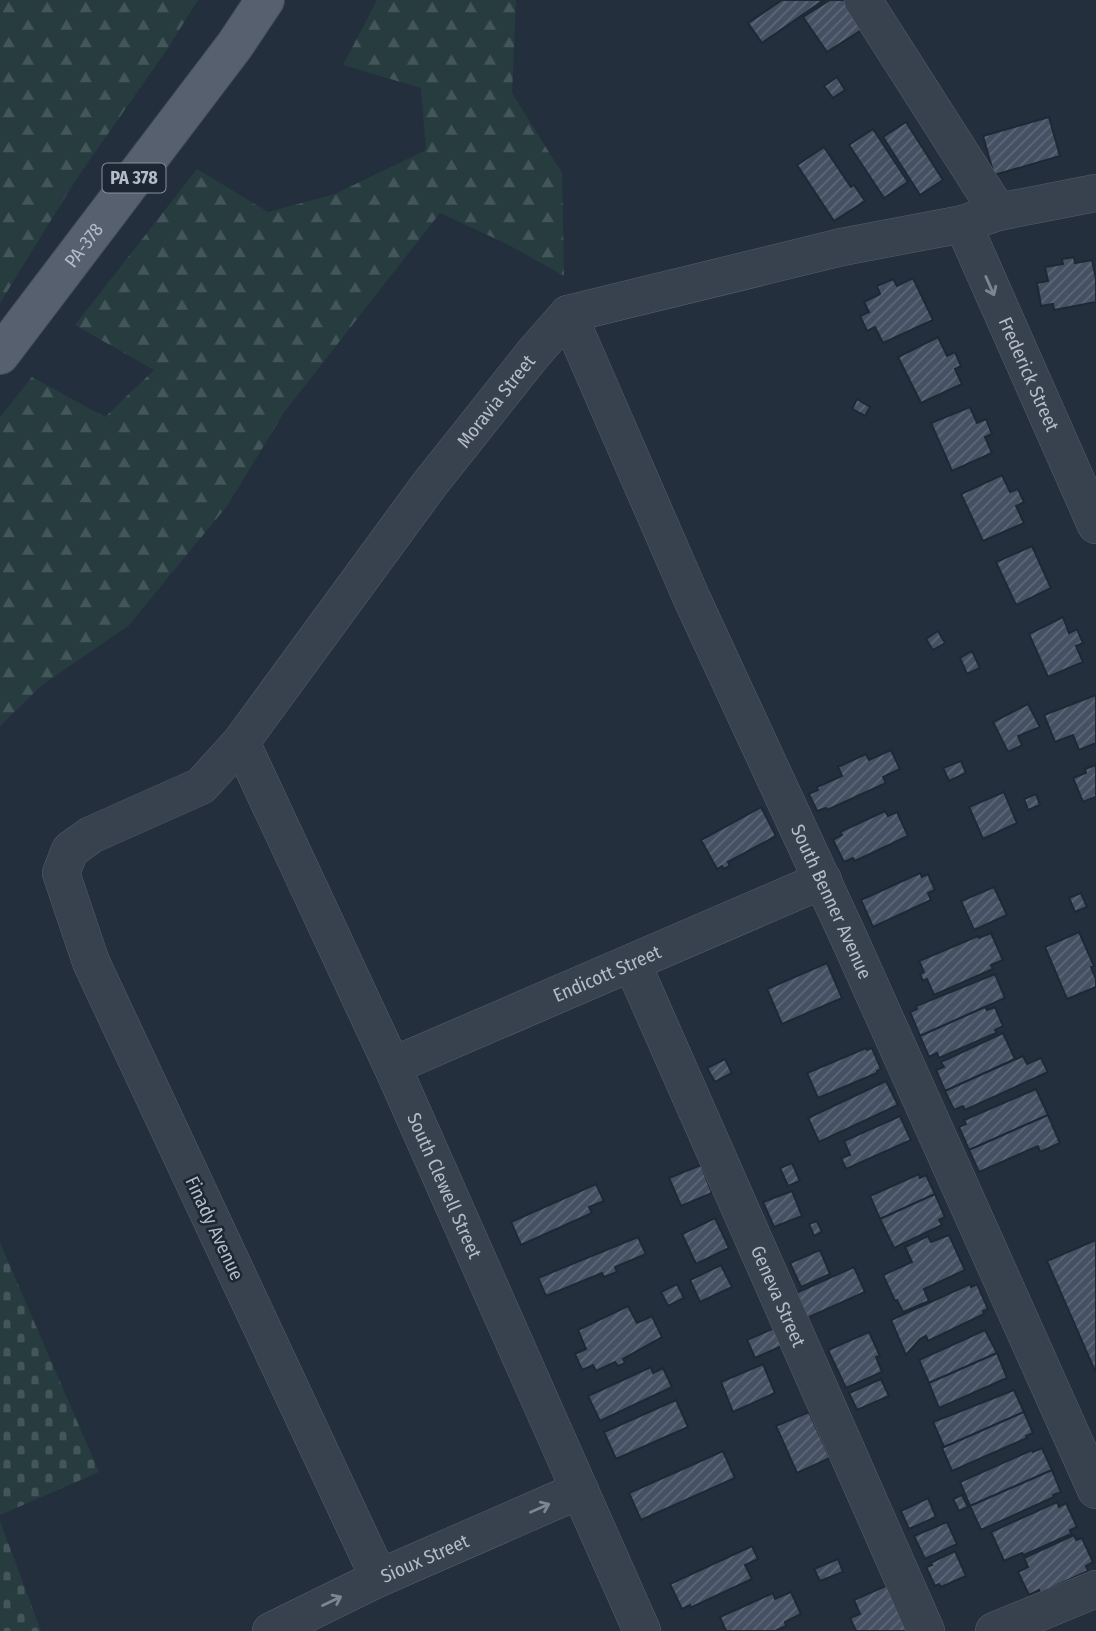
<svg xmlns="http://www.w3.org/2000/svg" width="1096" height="1631" viewBox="0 0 1096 1631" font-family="'Fira Sans Condensed',sans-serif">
	<defs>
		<pattern id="forest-firs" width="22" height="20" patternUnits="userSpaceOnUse" patternTransform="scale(1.75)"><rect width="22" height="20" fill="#263c3f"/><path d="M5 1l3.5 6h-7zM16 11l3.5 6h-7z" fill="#435659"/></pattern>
		<pattern id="cemetery-stones" width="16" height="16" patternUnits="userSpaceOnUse" patternTransform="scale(1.75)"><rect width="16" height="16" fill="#263c3f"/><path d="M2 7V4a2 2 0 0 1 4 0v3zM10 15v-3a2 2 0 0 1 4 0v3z" fill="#435659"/></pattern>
		<pattern id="building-hatch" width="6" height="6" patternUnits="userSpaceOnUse" patternTransform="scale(1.75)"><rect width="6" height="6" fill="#455162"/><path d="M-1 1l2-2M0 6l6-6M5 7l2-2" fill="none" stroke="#5d6877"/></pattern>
	</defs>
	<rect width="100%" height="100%" fill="#242f3e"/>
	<!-- forest -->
	<g fill="url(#forest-firs)">
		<path d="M0,0H198L166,51L77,178L0,303Z"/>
		<path d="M377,0H516L512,93L562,173L564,276L509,245L440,213L285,411L227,506L128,626L42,685L0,726V417L32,377L105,417L154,370L75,325L197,169L268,212L335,194L426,150L421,88L343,65Z"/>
	</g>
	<!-- cemetery -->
	<g fill="url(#cemetery-stones)">
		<path d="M0,1243L99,1472L0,1515Z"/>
		<path d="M0,1521L41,1631H0Z"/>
	</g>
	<!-- building -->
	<g fill="url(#building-hatch)" stroke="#1f2835" stroke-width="2">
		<path d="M782,0H824L762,43L748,23Z"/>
		<path d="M830,0H844L863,29L827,52L803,17Z"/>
		<path d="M837,77L845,90L833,98L824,86Z"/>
		<path d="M1049,117L1060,156L994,175L983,136Z"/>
		<path d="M906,122L943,180L920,195L883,137Z"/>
		<path d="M873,129L908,182L884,198L849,145Z"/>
		<path d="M824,147L851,187L854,185L865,201L834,221L797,165Z"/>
		<path d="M1074,257L1075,263L1092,260L1096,279V302L1054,310L1053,304L1041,306L1037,283L1048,281L1045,267L1063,264L1062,259Z"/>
		<path d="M913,278L933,320L883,343L875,327L867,331L860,316L869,312L864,302L880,294L877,286L893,279L897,286Z"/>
		<path d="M938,337L947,356L955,352L961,366L955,369L962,384L921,403L898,357Z"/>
		<path d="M857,399L870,407L865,416L852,409Z"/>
		<path d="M970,407L977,423L986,419L992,434L985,437L992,453L952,471L931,423Z"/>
		<path d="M1002,475L1010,492L1018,489L1024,502L1016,506L1024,523L983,541L961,494Z"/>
		<path d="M1032,546L1051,588L1016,605L996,562Z"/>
		<path d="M1063,617L1069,633L1077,629L1083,643L1076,646L1083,662L1048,677L1029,634Z"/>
		<path d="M938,631L945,643L933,650L926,639Z"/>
		<path d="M972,651L980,668L967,674L960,658Z"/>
		<path d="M1096,695V743L1079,750L1073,735L1055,742L1044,715Z"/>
		<path d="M1028,704L1040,727L1018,736L1022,745L1008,752L993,722Z"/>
		<path d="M891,750L900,769L883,777L886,783L827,810L826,808L817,811L809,794L818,790L817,787L842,776L838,767L866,754L869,760Z"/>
		<path d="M961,761L966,773L949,781L943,768Z"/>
		<path d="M1096,765V800L1095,797L1083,802L1073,778L1086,773L1085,769Z"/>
		<path d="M1004,792L1017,823L983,839L969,807Z"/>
		<path d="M1036,794L1040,805L1028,810L1024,799Z"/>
		<path d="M761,807L776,836L728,862L730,866L724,869L722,866L717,869L701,840Z"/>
		<path d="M885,811L888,816L897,812L908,836L855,861L853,858L844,862L833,840L842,835L840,832Z"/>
		<path d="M920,873L922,877L928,874L935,890L928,893L931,900L873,927L861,900Z"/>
		<path d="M994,887L1007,915L974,930L961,901Z"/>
		<path d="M1081,893L1087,907L1075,912L1069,898Z"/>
		<path d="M1079,932L1094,966L1091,967L1096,979V987L1067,999L1045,947Z"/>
		<path d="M991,933L1003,960L991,965L993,969L934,995L927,979L923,981L920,974L924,972L919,961L978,936L979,938Z"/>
		<path d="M827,963L842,998L782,1024L767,989Z"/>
		<path d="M995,974L1005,998L920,1036L910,1012L917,1009L916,1006Z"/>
		<path d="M985,1007L987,1010L995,1007L1003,1026L995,1030L996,1033L939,1058L937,1053L929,1057L920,1036Z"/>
		<path d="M1003,1033L1015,1059L945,1091L936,1070L944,1067L941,1062Z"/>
		<path d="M866,1048L867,1050L872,1048L881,1069L877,1071V1073L818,1098L807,1073Z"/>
		<path d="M1023,1056L1027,1064L1041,1058L1048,1072L965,1110L963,1106L954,1110L945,1091Z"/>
		<path d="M725,1059L732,1073L715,1082L707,1068Z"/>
		<path d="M886,1081L898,1105L819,1142L808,1118Z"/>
		<path d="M1036,1089L1048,1115L969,1150L959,1127L966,1124L964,1120Z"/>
		<path d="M1048,1115L1060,1143L1040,1152L1038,1146L979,1172L969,1150Z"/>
		<path d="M900,1116L911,1140L846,1169L841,1158L850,1155L844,1141Z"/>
		<path d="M792,1163L800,1181L788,1186L780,1168Z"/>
		<path d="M701,1165L712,1193L681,1206L669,1178Z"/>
		<path d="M919,1174L920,1178L926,1175L935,1194L880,1219L870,1196Z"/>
		<path d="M596,1184L604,1201L589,1207L592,1213L521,1245L511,1222Z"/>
		<path d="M792,1191L802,1216L774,1227L763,1202Z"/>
		<path d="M935,1194L945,1217L939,1220L942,1225L894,1248L880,1219Z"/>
		<path d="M715,1218L729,1248L696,1264L682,1234Z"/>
		<path d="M817,1221L822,1232L814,1236L809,1224Z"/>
		<path d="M949,1235L965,1270L924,1289L929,1301L903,1312L897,1300L895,1301L883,1275L912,1262L905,1247L928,1236L931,1242Z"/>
		<path d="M638,1237L646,1254L615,1267L617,1272L604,1277L602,1273L546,1296L538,1278Z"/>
		<path d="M1096,1240V1371H1095L1047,1261Z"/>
		<path d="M820,1250L830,1274L801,1287L790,1263Z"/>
		<path d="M721,1265L732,1287L700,1302L690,1280Z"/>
		<path d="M854,1267L865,1292L807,1318L796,1293Z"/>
		<path d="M677,1284L684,1298L668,1306L661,1292Z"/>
		<path d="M970,1284L971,1287L977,1284L988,1309L983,1311L984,1314L928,1341L926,1336L920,1339L906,1355L891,1320Z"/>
		<path d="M628,1306L637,1323L652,1316L662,1337L623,1359L625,1363L618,1366L615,1362L596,1371L593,1365L582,1370L575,1354L586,1349L578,1330Z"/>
		<path d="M777,1327L784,1345L755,1358L747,1340Z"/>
		<path d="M985,1330L997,1353L929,1383L919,1360Z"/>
		<path d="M869,1332L880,1356L876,1357L882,1372L846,1388L828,1350Z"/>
		<path d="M997,1353L1007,1378L939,1408L929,1383Z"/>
		<path d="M763,1364L775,1393L733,1412L721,1382Z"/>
		<path d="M651,1367L653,1373L663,1368L672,1387L600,1421L588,1396Z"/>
		<path d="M881,1379L889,1396L857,1410L849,1393Z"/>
		<path d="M1014,1390L1024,1412L944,1447L933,1422Z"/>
		<path d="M676,1400L688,1427L616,1459L604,1432Z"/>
		<path d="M809,1412L830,1458L797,1473L776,1426Z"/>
		<path d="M1024,1412L1033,1433L1026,1436L1027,1438L952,1471L942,1448Z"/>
		<path d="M1042,1448L1052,1470L970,1506L960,1482L1032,1450L1033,1452Z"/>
		<path d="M723,1451L735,1478L641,1520L629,1493Z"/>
		<path d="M1052,1470L1061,1492L1053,1495L1054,1497L981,1530L970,1506Z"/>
		<path d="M962,1495L968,1507L959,1511L953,1499Z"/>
		<path d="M928,1498L936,1517L909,1529L901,1511Z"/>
		<path d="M1057,1502L1059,1507L1066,1503L1077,1527L1070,1530L1071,1534L1024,1555L1022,1553L1004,1561L991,1532Z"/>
		<path d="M947,1522L957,1544L925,1559L914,1536Z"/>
		<path d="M1074,1535L1076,1540L1082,1538L1093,1562L1086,1566L1088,1571L1040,1593L1039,1590L1029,1595L1018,1572L1028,1567L1024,1558Z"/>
		<path d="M752,1546L758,1559L745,1565L752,1579L690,1608V1605L682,1609L670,1584Z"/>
		<path d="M955,1551L966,1576L941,1587L939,1584L935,1586L926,1567L932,1565L930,1563Z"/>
		<path d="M838,1559L843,1572L820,1581L814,1569Z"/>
		<path d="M890,1584L912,1631H856L850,1618L860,1614L854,1600Z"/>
		<path d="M791,1592L801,1614L785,1622L786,1626L775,1631H726L720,1617L773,1593L775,1599Z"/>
	</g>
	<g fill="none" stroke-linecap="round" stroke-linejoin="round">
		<!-- minor casing -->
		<g stroke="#565f6c" stroke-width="38">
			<g id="minor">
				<path d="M863,0L998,212"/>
				<path id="s1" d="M963,224L1096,525"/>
				<path id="s2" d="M568,314L692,599L848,936L1096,1490"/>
				<path id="s3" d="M241,742L392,1066L642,1631"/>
				<path id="s4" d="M632,963L926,1631"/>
				<path id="s5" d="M392,1066L823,880"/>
				<path id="s6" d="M379,1578L91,962L61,873L70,850L91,835L201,786L241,742L429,485L533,354L568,314L842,247L963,224L998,212L1096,193"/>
				<path id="s7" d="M271,1631L379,1578L580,1490"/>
				<path d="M994,1631L1096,1589"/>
			</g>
		</g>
		<!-- major casing -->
		<g stroke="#414a57" stroke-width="40">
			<g id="major">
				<path id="s8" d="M0,355L235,45L265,0"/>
			</g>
		</g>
		<!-- minor -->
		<use href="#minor" stroke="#38414e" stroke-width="37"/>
		<!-- major -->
		<use href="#major" stroke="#56606e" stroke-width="38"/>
	</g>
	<!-- one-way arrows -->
	<defs><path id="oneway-shaft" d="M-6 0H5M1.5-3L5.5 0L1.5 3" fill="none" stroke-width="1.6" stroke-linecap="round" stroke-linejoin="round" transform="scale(1.75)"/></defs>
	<g stroke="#7c8592">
		<use href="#oneway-shaft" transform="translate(990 286) rotate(66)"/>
		<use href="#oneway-shaft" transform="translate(540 1508) rotate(-24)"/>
		<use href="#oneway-shaft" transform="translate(332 1601) rotate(-26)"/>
	</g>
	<g text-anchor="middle" stroke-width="5" stroke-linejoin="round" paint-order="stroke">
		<!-- shield labels -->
		<rect fill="#1d2633" stroke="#878f9c" stroke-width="2" x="102.5" y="163.5" width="63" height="29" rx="5"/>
		<g font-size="18" font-weight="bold" fill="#b4bcc9">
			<text x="134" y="184">PA 378</text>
		</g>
		<!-- street labels -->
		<g font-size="19" fill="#b4bcc9" stroke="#1d2633">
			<text dy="7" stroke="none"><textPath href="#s8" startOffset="138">PA-378</textPath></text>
			<text dy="7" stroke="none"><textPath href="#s1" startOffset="164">Frederick Street</textPath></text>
			<text dy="7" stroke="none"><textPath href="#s6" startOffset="1430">Moravia Street</textPath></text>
			<text dy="7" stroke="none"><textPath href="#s2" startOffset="644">South Benner Avenue</textPath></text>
			<text dy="7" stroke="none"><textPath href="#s5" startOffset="234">Endicott Street</textPath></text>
			<text dy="7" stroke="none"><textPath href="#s3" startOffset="488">South Clewell Street</textPath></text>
			<text transform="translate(215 1228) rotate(65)" y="7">Finady Avenue</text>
			<text dy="7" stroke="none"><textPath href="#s4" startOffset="364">Geneva Street</textPath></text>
			<text dy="7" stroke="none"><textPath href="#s7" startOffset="170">Sioux Street</textPath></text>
		</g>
	</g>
</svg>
